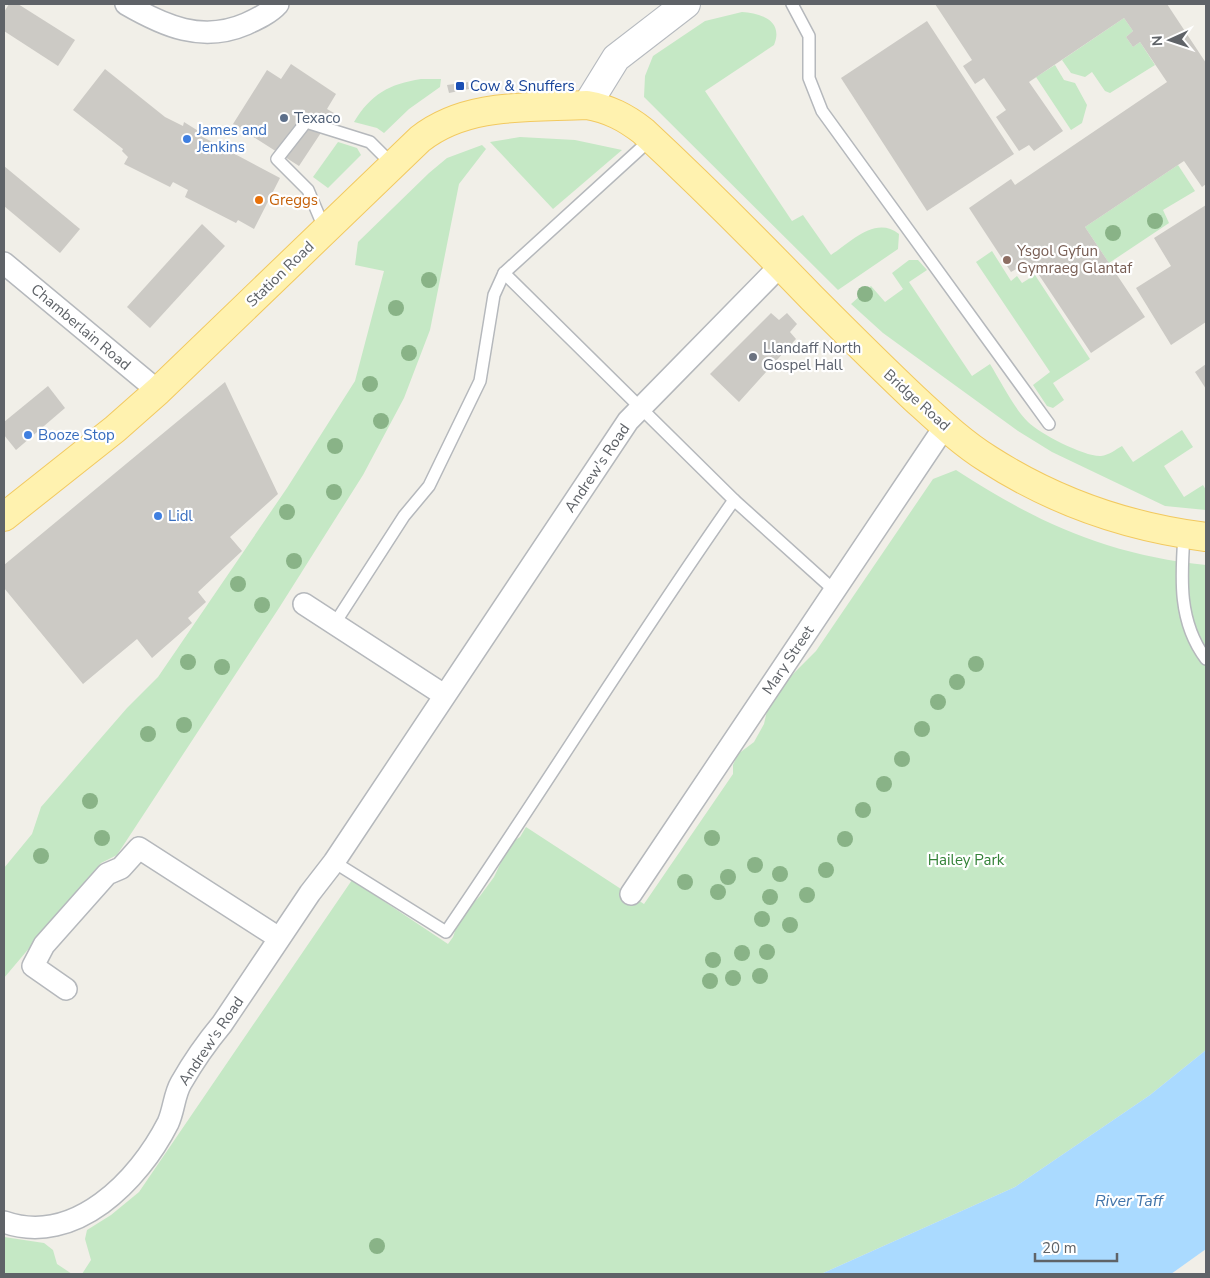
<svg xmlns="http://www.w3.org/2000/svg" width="1210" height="1278" viewBox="0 0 1210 1278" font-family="'Nunito Sans',sans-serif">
	<rect width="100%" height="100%" fill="#f1efe8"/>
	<!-- green -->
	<g fill="#c5e8c5">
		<path d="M742,12C761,13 784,21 774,45L705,91L792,221L803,215L831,255C850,243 875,215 899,234L898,249L838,290L644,97L645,76L653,56L705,21Z"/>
		<path d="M1124,18L1133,31L1126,37L1133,47L1140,42L1155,65L1110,93L1105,91L1092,72L1085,77L1071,73L1062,60Z"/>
		<path d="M1055,65L1064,80L1075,83L1087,105L1082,123L1071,130L1036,77Z"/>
		<path d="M421,79H441L440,87L409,109L384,133L377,128L354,122C371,94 389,84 421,79Z"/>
		<path d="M520,137L575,140L622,150L553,209L490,142Z"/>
		<path d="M338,142L357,148L361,155L328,188L313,177Z"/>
		<path d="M482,145L486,149L459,184L430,330L404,398L363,475L279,608L117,855L101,863L4,978V868L32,834L41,807L127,708L158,677L287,488L355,381L384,271L355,265L358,242L429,173L447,158Z"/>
		<path d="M1178,165L1195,191L1163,210L1169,223L1109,263L1085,227Z"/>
		<path d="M992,251L1011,281L1017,276L1022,283L1035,275L1090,359L1053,383L1064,400L1053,408L1047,406L1033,385L1050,372L976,262Z"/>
		<path d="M909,260H918L927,270L909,282L972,376L990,364C1001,382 1014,408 1028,422C1040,434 1085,457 1101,456C1109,455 1115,450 1122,446L1133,462L1182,430L1193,447L1164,466L1184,497L1203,485L1206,490V510L1165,506L1052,452L1018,431L883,333L851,304L871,286L885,302L903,289L892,273Z"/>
		<path d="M956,470C1037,523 1109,555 1206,565V1050L1150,1095L1015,1187L821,1274H82L91,1260L85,1239L87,1230L111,1215L139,1192L352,880L448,944L453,937L460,916L480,896L494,877L510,843L520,837L526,827L644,904L733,774V765L738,754L754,742L764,724L768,706L781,686L816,651L933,479Z"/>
		<path d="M4,1237L44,1243L53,1250L57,1264L72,1274H4Z"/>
	</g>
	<!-- water -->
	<path fill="#aadaff" d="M1206,1050V1249L1171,1274H821L1015,1187L1150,1095Z"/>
	<!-- building -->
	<g fill="#cccac5">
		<path d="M9,4H18L75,40L58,66L4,31V12Z"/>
		<path d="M935,4H1167L1206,63V184L1202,187L1184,161L1085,227L1145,317L1091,353L1031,263L1020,270L1018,268L1011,272L969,208L1011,179L1015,185L1167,82L1140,42L1133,47L1126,37L1133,31L1124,18L1029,82L1063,131L1034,151L1029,145L1019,151L996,117L1006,110L984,78L975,84L963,66L972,60Z"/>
		<path d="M927,21L1014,154L927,211L841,78Z"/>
		<path d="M291,64L336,94L327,109L334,113L299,166L233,124L267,70L281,79Z"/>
		<path d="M105,69L165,117L183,126L184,122L200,132L199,135L280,178L254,229L238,220L236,223L185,197L188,190L173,182L170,187L124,164L128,157L122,151L123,149L73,110Z"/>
		<path d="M468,82L469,89L449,93L447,85Z"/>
		<path d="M4,166L80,229L60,253L4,206Z"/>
		<path d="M1206,205V322L1171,345L1136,288L1171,266L1154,238Z"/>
		<path d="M202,224L225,246L150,328L127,307Z"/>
		<path d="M771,313L779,320L787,313L797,324L790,332L796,339L739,402L710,374Z"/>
		<path d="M1206,364V389L1195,372Z"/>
		<path d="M225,382L278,494L230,537L242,551L198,592L206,602L188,618L192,623L152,658L137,639L83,684L4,588V565Z"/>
		<path d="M48,386L65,408L16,450L4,435V422Z"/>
	</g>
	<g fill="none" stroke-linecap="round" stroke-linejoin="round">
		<!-- lane casing -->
		<g stroke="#b5b8bc" stroke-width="14">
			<g id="lane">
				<path d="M792,4L809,36V78L822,111L1049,424"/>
				<path d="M325,230L308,190L277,159L306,122L370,142L393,165"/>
				<path d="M734,500L835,591"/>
				<path d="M1184,535C1181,578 1178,622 1206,659"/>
				<path d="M335,623L404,516L429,486L480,381L494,295L504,273"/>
				<path d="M334,862L446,932C544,789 634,642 734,500L504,273L651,139"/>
			</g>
		</g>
		<!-- street casing -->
		<g stroke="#b5b8bc" stroke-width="24">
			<g id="street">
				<path d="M126,4C164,26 202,43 246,24C257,19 270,13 278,4"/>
				<path d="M4,263L158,391"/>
				<path d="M304,604L444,695"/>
				<path d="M631,894L945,426"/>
				<path d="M66,989L33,966L44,945L107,874L121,868L139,848L279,938"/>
				<path d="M4,1222C75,1247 139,1180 168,1123C174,1110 174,1095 181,1083C193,1062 207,1042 222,1024L310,893L334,862L628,421L781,265"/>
			</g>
		</g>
		<!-- secondary casing -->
		<g stroke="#b6babf" stroke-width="30">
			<path id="secondary" d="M587,105L616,58L686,4"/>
		</g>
		<!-- primary casing -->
		<g stroke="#f2c960" stroke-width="30">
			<path id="primary" d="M4,517L115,429L158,391L420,139C467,102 530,108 587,105C609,109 625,117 643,131C701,185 757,241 812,298C846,332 880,366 915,399C938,420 961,442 988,459C1055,502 1127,527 1206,537"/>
		</g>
		<!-- lane -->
		<use href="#lane" stroke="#fff" stroke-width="11"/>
		<!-- street -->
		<use href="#street" stroke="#fff" stroke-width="21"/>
		<!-- secondary -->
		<use href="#secondary" stroke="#fff" stroke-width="28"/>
		<!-- primary -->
		<use href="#primary" stroke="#fff2af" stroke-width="28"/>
	</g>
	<!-- trees -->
	<g fill="#89b387">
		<circle cx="1155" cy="221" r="8"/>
		<circle cx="1113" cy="233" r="8"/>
		<circle cx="429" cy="280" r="8"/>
		<circle cx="865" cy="294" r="8"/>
		<circle cx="396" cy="308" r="8"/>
		<circle cx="409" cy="353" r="8"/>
		<circle cx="370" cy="384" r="8"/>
		<circle cx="381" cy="421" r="8"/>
		<circle cx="335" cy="446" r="8"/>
		<circle cx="334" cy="492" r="8"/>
		<circle cx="287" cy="512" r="8"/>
		<circle cx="294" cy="561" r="8"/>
		<circle cx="238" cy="584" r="8"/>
		<circle cx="262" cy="605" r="8"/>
		<circle cx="188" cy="662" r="8"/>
		<circle cx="976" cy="664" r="8"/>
		<circle cx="222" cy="667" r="8"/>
		<circle cx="957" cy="682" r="8"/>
		<circle cx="938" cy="702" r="8"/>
		<circle cx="184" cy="725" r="8"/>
		<circle cx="922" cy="729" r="8"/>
		<circle cx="148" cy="734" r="8"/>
		<circle cx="902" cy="759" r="8"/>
		<circle cx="884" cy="784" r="8"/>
		<circle cx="90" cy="801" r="8"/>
		<circle cx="863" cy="810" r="8"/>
		<circle cx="102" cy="838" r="8"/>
		<circle cx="712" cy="838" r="8"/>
		<circle cx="845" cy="839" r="8"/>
		<circle cx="41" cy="856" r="8"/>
		<circle cx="755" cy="865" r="8"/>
		<circle cx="826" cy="870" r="8"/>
		<circle cx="780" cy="874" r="8"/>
		<circle cx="728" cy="877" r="8"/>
		<circle cx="685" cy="882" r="8"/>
		<circle cx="718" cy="892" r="8"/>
		<circle cx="807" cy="895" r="8"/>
		<circle cx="770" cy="897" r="8"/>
		<circle cx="762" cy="919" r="8"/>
		<circle cx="790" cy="925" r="8"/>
		<circle cx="767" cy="952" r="8"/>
		<circle cx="742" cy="953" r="8"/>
		<circle cx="713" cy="960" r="8"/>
		<circle cx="760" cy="976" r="8"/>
		<circle cx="733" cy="978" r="8"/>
		<circle cx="710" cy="981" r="8"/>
		<circle cx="377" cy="1246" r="8"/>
	</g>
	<!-- markers -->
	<rect fill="#1a4fb4" stroke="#fff" stroke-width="2" x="455" y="81" width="10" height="10" rx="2.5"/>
	<circle fill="#5c6f8a" stroke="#fff" stroke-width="2" cx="284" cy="118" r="5"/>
	<g fill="#3f7fe0" stroke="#fff" stroke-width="2">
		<circle cx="187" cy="139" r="5"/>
		<circle cx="28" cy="435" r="5"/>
		<circle cx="158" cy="516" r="5"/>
	</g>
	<circle fill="#e8710a" stroke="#fff" stroke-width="2" cx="259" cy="200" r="5"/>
	<circle fill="#8d6e63" stroke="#fff" stroke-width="2" cx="1007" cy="260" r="5"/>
	<circle fill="#6b7280" stroke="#fff" stroke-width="2" cx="753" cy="357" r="5"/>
	<g text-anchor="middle" stroke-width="4.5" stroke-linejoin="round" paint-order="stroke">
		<!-- transit labels -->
		<g font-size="15" fill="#164399" stroke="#fff" text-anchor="start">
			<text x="470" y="91">Cow &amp; Snuffers</text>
		</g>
		<!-- service labels -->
		<g font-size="15" fill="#4e5e75" stroke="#fff" text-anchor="start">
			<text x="294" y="123">Texaco</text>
		</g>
		<!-- shop labels -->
		<g font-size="15" fill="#366cbe" stroke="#fff" text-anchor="start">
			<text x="197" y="135">James and<tspan x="197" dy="17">Jenkins</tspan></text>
			<text x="38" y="440">Booze Stop</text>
			<text x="168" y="521">Lidl</text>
		</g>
		<!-- food labels -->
		<g font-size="15" fill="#c56008" stroke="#fff" text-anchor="start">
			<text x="269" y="205">Greggs</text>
		</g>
		<!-- education labels -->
		<g font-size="15" fill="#785e54" stroke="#fff" text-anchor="start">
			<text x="1017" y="256">Ysgol Gyfun<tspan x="1017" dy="17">Gymraeg Glantaf</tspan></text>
		</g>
		<!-- street labels -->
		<g font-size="15" fill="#5f6368" stroke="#fff">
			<text transform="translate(280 274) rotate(-44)" y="5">Station Road</text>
			<text transform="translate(81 327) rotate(40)" y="5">Chamberlain Road</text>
			<text transform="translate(917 400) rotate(42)" y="5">Bridge Road</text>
			<text transform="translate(597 468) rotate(-56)" y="5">Andrew's Road</text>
			<text transform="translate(788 660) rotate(-56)" y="5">Mary Street</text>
			<text transform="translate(211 1041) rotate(-56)" y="5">Andrew's Road</text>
		</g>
		<!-- worship labels -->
		<g font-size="15" fill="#5b616d" stroke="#fff" text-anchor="start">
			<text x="763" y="353">Llandaff North<tspan x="763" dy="17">Gospel Hall</tspan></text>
		</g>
		<!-- park labels -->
		<g font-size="15" fill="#348238" stroke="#fff">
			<text x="966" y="865">Hailey Park</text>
		</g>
		<!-- water labels -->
		<g font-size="16" font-style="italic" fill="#4174aa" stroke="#fff">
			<text x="1129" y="1206">River Taff</text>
		</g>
	</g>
	<!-- border -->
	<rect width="1210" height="1278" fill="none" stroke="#5f6368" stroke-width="10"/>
	<!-- north arrow -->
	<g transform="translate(1170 40) rotate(267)" stroke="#ffffff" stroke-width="4" paint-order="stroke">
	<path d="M0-4L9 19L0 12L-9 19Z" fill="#5f6368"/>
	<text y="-8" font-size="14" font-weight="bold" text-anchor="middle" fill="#5f6368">N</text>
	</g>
	<!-- scale -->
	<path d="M1035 1253v8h82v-8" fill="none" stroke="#5f6368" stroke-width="2.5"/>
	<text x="1042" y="1253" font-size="15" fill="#5f6368" stroke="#ffffff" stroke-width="4" paint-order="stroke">20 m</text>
</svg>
